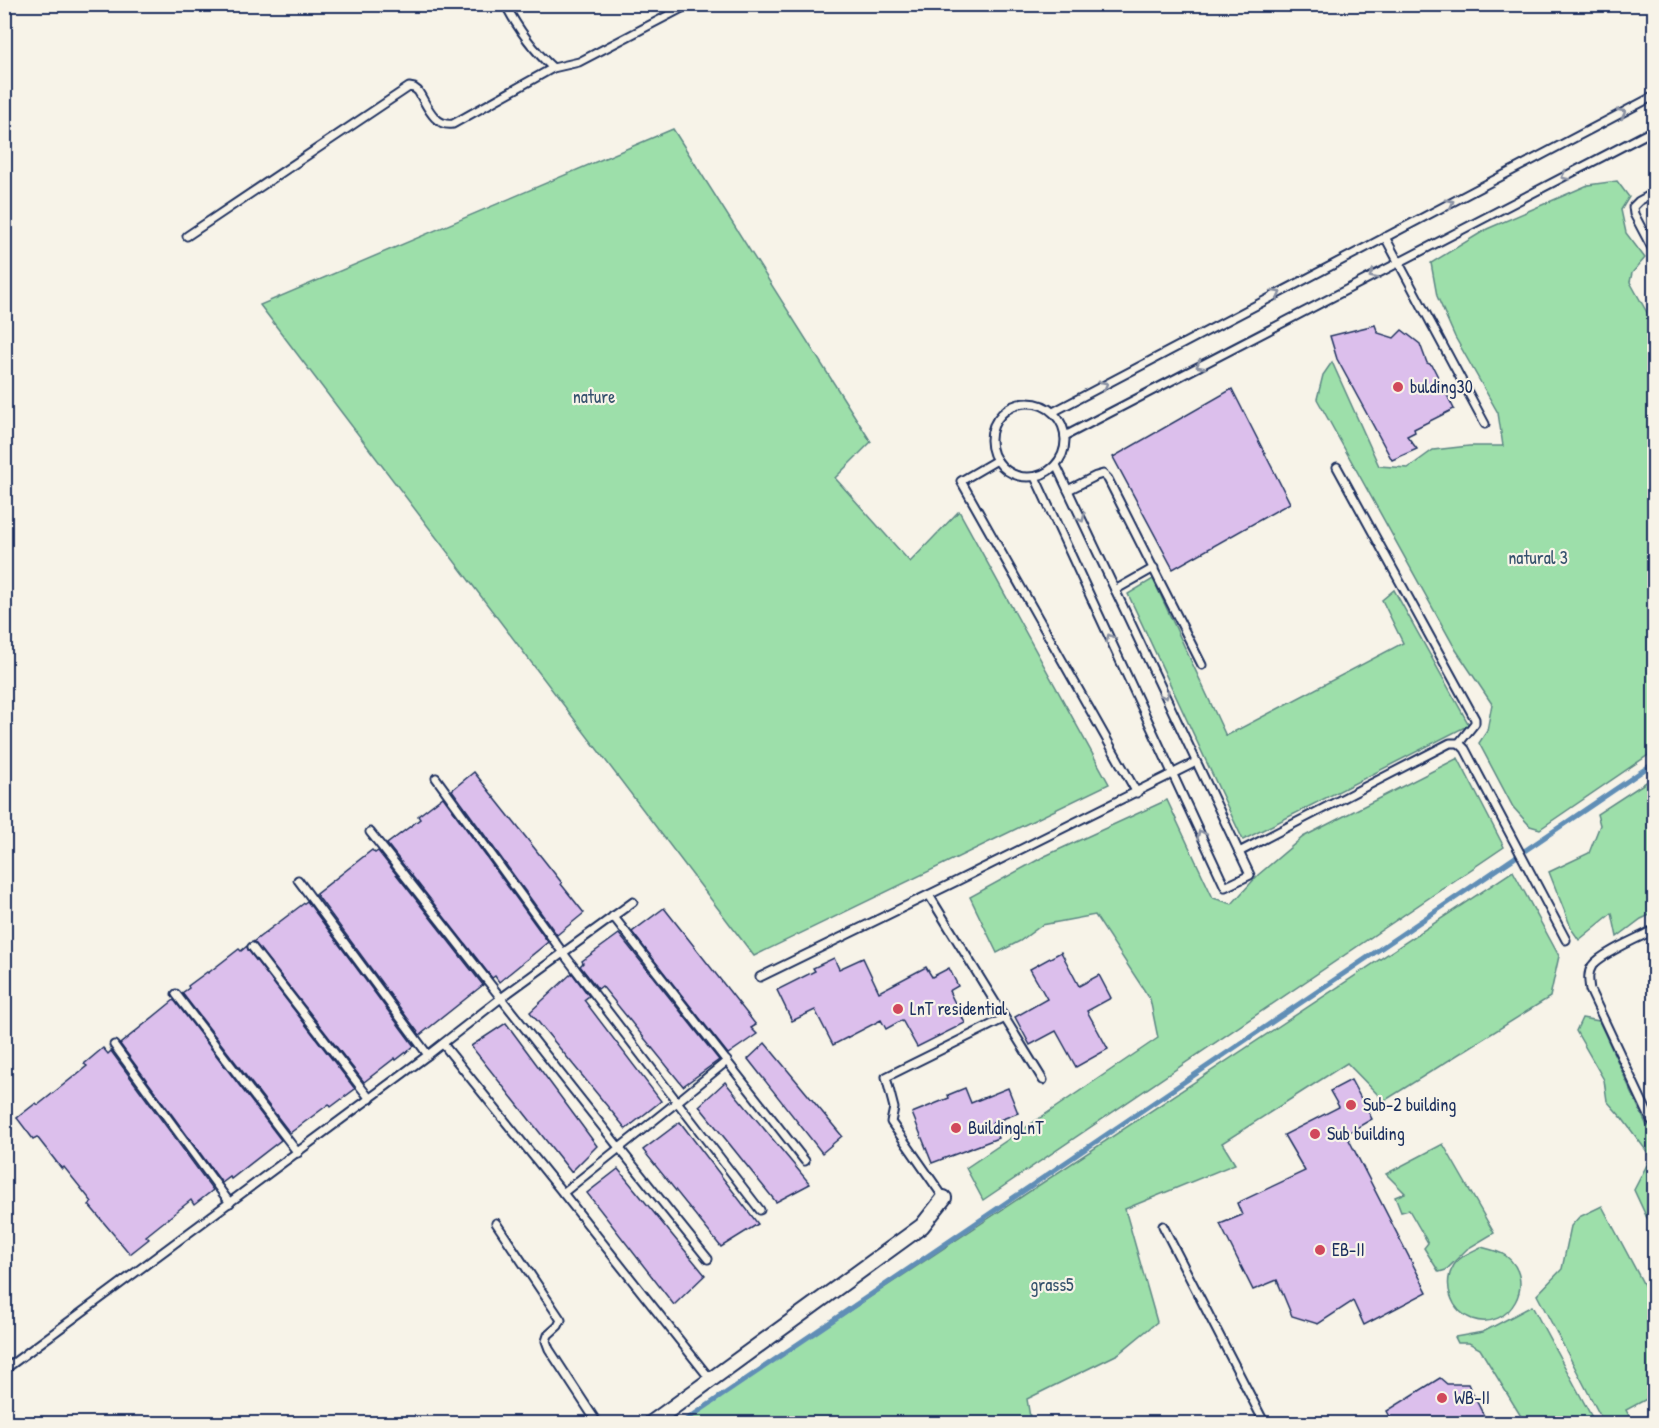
<svg xmlns="http://www.w3.org/2000/svg" width="1659" height="1428" viewBox="0 0 1659 1428" font-family="'Patrick Hand',sans-serif">
	<rect width="100%" height="100%" fill="#f7f3e8"/>
	<filter id="ink" filterUnits="userSpaceOnUse"><feTurbulence type="fractalNoise" baseFrequency=".0167" numOctaves="2"/><feDisplacementMap in="SourceGraphic" scale="12" xChannelSelector="R" yChannelSelector="G"/><feConvolveMatrix kernelMatrix="1 2 1 2 8 2 1 2 1" color-interpolation-filters="sRGB"/></filter>
	<g filter="url(#ink)">
		<!-- green -->
		<g fill="#9ddfaa" stroke="#5c8784" stroke-width="1.5">
			<path d="M673,129L871,442L835,478L910,562L959,511L1109,784L754,956L260,305Z"/>
			<path d="M1617,181L1629,197L1621,210L1626,233L1645,258L1632,273L1630,282L1654,325V751L1540,829L1530,826L1513,807L1479,743L1487,731L1492,704L1456,650L1317,399L1323,375L1332,362L1379,466L1408,468L1433,450L1469,446H1503L1498,413L1455,337L1437,296L1431,263L1487,229L1588,185Z"/>
			<path d="M1153,579L1226,736L1403,643L1382,600L1394,590L1469,725L1243,840L1128,594Z"/>
			<path d="M1458,758L1504,847L983,1200L966,1168L1158,1038L1150,999L1095,915L1042,925L1020,941L997,953L970,897L1045,856L1167,800L1213,898L1232,904L1258,875L1303,837Z"/>
			<path d="M1654,777V913L1641,919L1617,937L1612,913L1579,940L1572,930L1549,872L1589,853L1600,825L1597,814Z"/>
			<path d="M1513,871L1559,956L1550,997L1384,1101L1347,1063L1222,1143L1235,1164L1125,1209L1157,1322L1118,1354L1027,1399L1031,1423H680Z"/>
			<path d="M1582,1018L1599,1021L1647,1126L1654,1125V1223L1647,1218L1634,1190L1651,1157L1622,1118L1607,1101L1604,1080L1576,1031Z"/>
			<path d="M1443,1144L1494,1233L1467,1249L1446,1270L1439,1272L1424,1248L1428,1243L1409,1210L1401,1212L1395,1197L1405,1193L1386,1174Z"/>
			<path d="M1602,1206L1654,1304V1395L1626,1410L1633,1423H1604L1537,1295L1562,1269L1571,1226L1579,1217Z"/>
			<path d="M1481,1247C1489,1249 1499,1251 1506,1256C1538,1281 1510,1332 1472,1319C1451,1311 1442,1284 1454,1265C1460,1256 1471,1252 1481,1247Z"/>
			<path d="M1532,1306L1595,1423H1525L1480,1349L1469,1343H1458L1455,1337L1483,1332Z"/>
		</g>
		<g fill="none" stroke-linecap="round" stroke-linejoin="round">
			<!-- stream -->
			<path stroke="#618eb6" stroke-width="5" d="M680,1424L1654,763"/>
		</g>
		<!-- building -->
		<g fill="#dcbfec" stroke="#1b2f5e" stroke-width="1.5">
			<path d="M1375,325L1378,333L1394,338L1402,330L1420,344L1427,363L1432,365L1454,409L1414,429L1415,432L1407,436L1417,449L1392,460L1337,359L1330,336Z"/>
			<path d="M1232,389L1290,503L1173,569L1113,457Z"/>
			<path d="M474,772L562,883L561,884L584,913L557,935L452,790Z"/>
			<path d="M443,797L548,942L499,982L495,976L492,978L387,844L420,819L418,816Z"/>
			<path d="M372,850L375,853L378,851L483,985L420,1035L316,894Z"/>
			<path d="M307,901L414,1046L396,1060L395,1058L364,1082L256,944L253,942Z"/>
			<path d="M664,908L756,1025L751,1028L757,1034L728,1054L632,932Z"/>
			<path d="M619,934L719,1060L683,1086L602,986L598,989L580,966L583,963L582,961Z"/>
			<path d="M247,946L248,950L355,1089L331,1107L329,1104L290,1133L182,993L189,988L188,986L207,972L208,973L239,949L241,951Z"/>
			<path d="M1061,952L1079,986L1099,975L1111,998L1087,1011L1108,1049L1076,1067L1056,1031L1030,1045L1015,1017L1047,999L1030,969Z"/>
			<path d="M834,958L839,969L863,958L879,992L926,967L932,977L949,968L958,986L949,991L965,1023L917,1047L902,1020L886,1029L881,1020L833,1045L815,1010L792,1021L777,990L815,971L813,968Z"/>
			<path d="M572,973L589,996L584,1000L661,1101L626,1129L530,1012Z"/>
			<path d="M174,1000L281,1140L231,1179L230,1177L222,1183L120,1044Z"/>
			<path d="M506,1023L597,1146L571,1172L471,1046Z"/>
			<path d="M765,1043L842,1136L822,1153L748,1059Z"/>
			<path d="M103,1048L108,1054L111,1051L213,1190L194,1205L191,1200L146,1236L149,1239L130,1254L89,1205L92,1202L64,1167L62,1169L37,1137L33,1139L17,1118L36,1103L38,1105L87,1066L84,1064Z"/>
			<path d="M1351,1080L1372,1119L1346,1134L1427,1292L1364,1325L1353,1301L1318,1324L1292,1316L1277,1280L1253,1290L1220,1224L1242,1215L1237,1203L1305,1171L1284,1135L1339,1107L1330,1091Z"/>
			<path d="M725,1082L810,1184L776,1202L699,1106Z"/>
			<path d="M965,1088L971,1103L1008,1088L1018,1113L992,1123L998,1138L932,1163L912,1113L949,1098L948,1095Z"/>
			<path d="M680,1122L758,1224L721,1247L643,1150Z"/>
			<path d="M618,1169L705,1275L674,1305L587,1193Z"/>
			<path d="M1440,1378L1447,1384H1468L1488,1424H1394L1387,1411Z"/>
		</g>
		<g fill="none" stroke-linecap="round" stroke-linejoin="round">
			<!-- lane casing -->
			<g stroke="#1b2f5e" stroke-width="11">
				<g id="lane">
					<path d="M505,4C518,29 532,49 553,68L579,62L690,4"/>
					<path d="M1654,193L1639,201L1633,207L1634,214L1654,252"/>
					<path d="M187,236L409,87L414,88L418,91C427,105 434,127 453,124L553,68"/>
					<path d="M1385,237L1485,424"/>
					<circle cx="1028" cy="440" r="37"/>
					<path d="M1053,412L1654,96"/>
					<path d="M1065,436L1654,130"/>
					<path d="M997,460L961,481L1137,793"/>
					<path d="M1035,477L1225,887L1250,875L1056,465"/>
					<path d="M1068,490L1096,476L1103,474L1108,479L1202,665"/>
					<path d="M1115,590L1154,568"/>
					<path d="M1459,743L1465,749L1566,940"/>
					<path d="M436,778L563,953L760,1210"/>
					<path d="M370,832C483,974 594,1118 708,1259"/>
					<path d="M1239,852L1450,743H1459L1475,723V719L1337,467"/>
					<path d="M298,880L428,1055"/>
					<path d="M929,895L1043,1080"/>
					<path d="M613,916L805,1161"/>
					<path d="M252,947L370,1099"/>
					<path d="M760,977L957,881L1196,762"/>
					<path d="M176,994L298,1153"/>
					<path d="M443,1044L563,1193L711,1380"/>
					<path d="M114,1045L230,1203"/>
					<path d="M1651,1120L1590,990C1589,982 1587,974 1592,966C1600,954 1640,937 1654,930"/>
					<path d="M563,1193L677,1102L727,1061"/>
					<path d="M944,1198L891,1122L894,1108L886,1077L1005,1018"/>
					<path d="M496,1223L561,1320L558,1326L548,1335L546,1341L549,1349L598,1424"/>
					<path d="M1163,1226L1265,1424"/>
					<path d="M4,1370L428,1055L501,998L633,902"/>
				</g>
			</g>
			<!-- street casing -->
			<g stroke="#1b2f5e" stroke-width="18">
				<path id="street" d="M650,1424L922,1226L944,1198"/>
			</g>
			<!-- lane -->
			<use href="#lane" stroke="#f7f3e8" stroke-width="7"/>
			<!-- street -->
			<use href="#street" stroke="#f7f3e8" stroke-width="14"/>
		</g>
		<!-- one-way arrows -->
		<defs><path id="oneway-chevron" d="M-2-3.5L2.5 0L-2 3.5" fill="none" stroke-width="1.6" stroke-linecap="round" stroke-linejoin="round" transform="scale(1.5)"/></defs>
		<g stroke="#8991a3">
			<use href="#oneway-chevron" transform="translate(1622 113) rotate(-28)"/>
			<use href="#oneway-chevron" transform="translate(1565 176) rotate(153)"/>
			<use href="#oneway-chevron" transform="translate(1450 203) rotate(-28)"/>
			<use href="#oneway-chevron" transform="translate(1373 275) rotate(152)"/>
			<use href="#oneway-chevron" transform="translate(1277 294) rotate(-28)"/>
			<use href="#oneway-chevron" transform="translate(1200 365) rotate(152)"/>
			<use href="#oneway-chevron" transform="translate(1104 385) rotate(-28)"/>
			<use href="#oneway-chevron" transform="translate(1081 518) rotate(65)"/>
			<use href="#oneway-chevron" transform="translate(1110 638) rotate(-115)"/>
			<use href="#oneway-chevron" transform="translate(1165 695) rotate(65)"/>
			<use href="#oneway-chevron" transform="translate(1201 834) rotate(-115)"/>
		</g>
	</g>
	<!-- markers -->
	<g fill="#d1495b" stroke="#f7f3e8" stroke-width="2">
		<circle cx="1398" cy="387" r="6"/>
		<circle cx="898" cy="1009" r="6"/>
		<circle cx="1351" cy="1105" r="6"/>
		<circle cx="956" cy="1128" r="6"/>
		<circle cx="1315" cy="1134" r="6"/>
		<circle cx="1320" cy="1250" r="6"/>
		<circle cx="1442" cy="1398" r="6"/>
	</g>
	<g text-anchor="middle" stroke-width="4.5" stroke-linejoin="round" paint-order="stroke">
		<!-- poi labels -->
		<g font-size="18" fill="#1b2f5e" stroke="#f7f3e8" text-anchor="start">
			<text x="1410" y="393">bulding30</text>
			<text x="910" y="1015">LnT residential</text>
			<text x="1363" y="1111">Sub-2 building</text>
			<text x="968" y="1134">BuildingLnT</text>
			<text x="1327" y="1140">Sub building</text>
			<text x="1332" y="1256">EB-II</text>
			<text x="1454" y="1404">WB-II</text>
		</g>
		<!-- park labels -->
		<g font-size="18" fill="#35526d" stroke="#f7f3e8">
			<text x="594" y="403">nature</text>
			<text x="1538" y="564">natural 3</text>
			<text x="1052" y="1291">grass5</text>
		</g>
	</g>
	<!-- margin -->
	<rect width="1659" height="1428" fill="none" stroke="#f7f3e8" stroke-width="24"/>
	<rect x="12" y="12" width="1635" height="1404" fill="none" stroke="#1b2f5e" stroke-width="2" filter="url(#ink)"/>
</svg>
